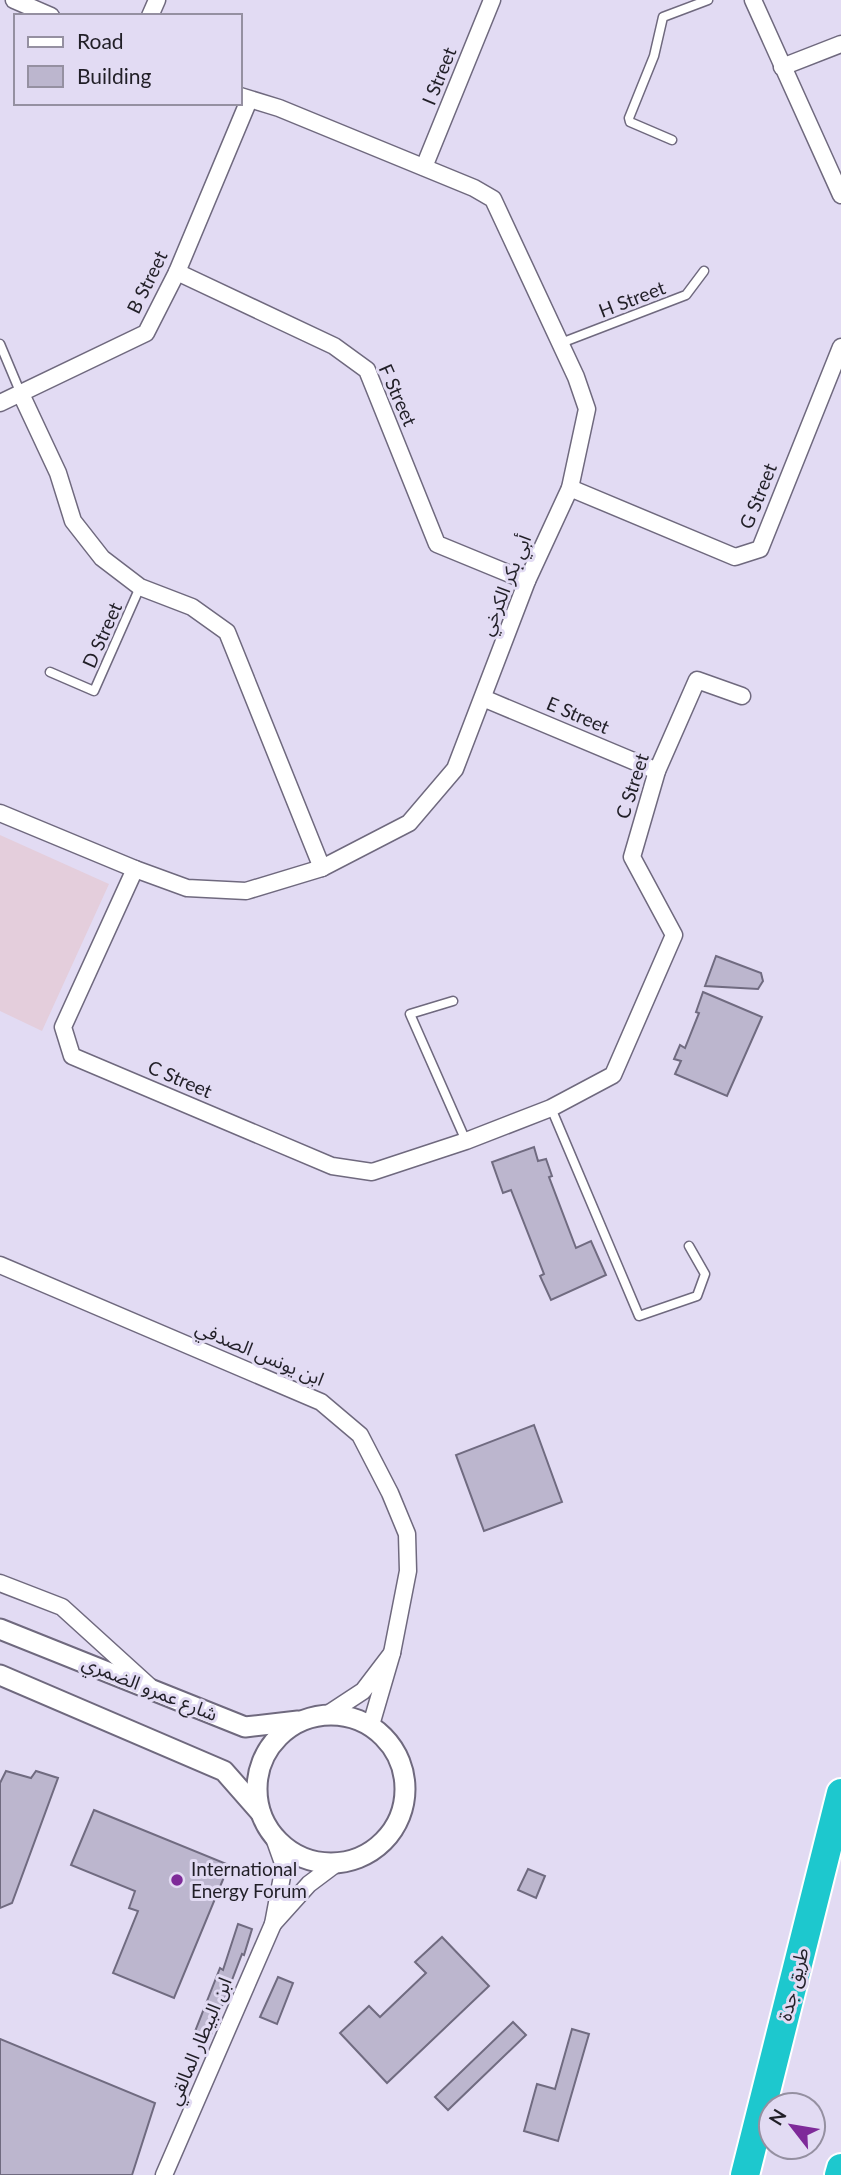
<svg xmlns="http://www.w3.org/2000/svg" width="841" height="2175" viewBox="0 0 841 2175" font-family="Lato,'Noto Sans Arabic',sans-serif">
	<rect width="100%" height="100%" fill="#e2dbf3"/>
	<!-- commercial -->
	<path fill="#e4cedc" d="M0,835L109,884L42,1031L0,1011Z"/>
	<!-- building -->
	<g fill="#bcb6ce" stroke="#706b80" stroke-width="2">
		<path d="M716,956L761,973L763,981L758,989L705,986Z"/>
		<path d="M703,992L762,1017L727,1096L675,1074L681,1061L674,1059L680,1045L685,1048L699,1013L696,1012Z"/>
		<path d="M534,1147L538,1161L546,1159L552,1176L549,1177L576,1248L591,1241L606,1275L551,1300L540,1276L544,1274L511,1190L503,1193L492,1162Z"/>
		<path d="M534,1425L562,1502L484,1531L456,1455Z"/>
		<path d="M6,1771L31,1778L36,1771L58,1778L12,1903L0,1908V1783Z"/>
		<path d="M94,1810L229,1865L174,1998L113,1973L138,1911L129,1908L135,1891L71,1865Z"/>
		<path d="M528,1869L545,1876L536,1898L518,1890Z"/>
		<path d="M238,1924L252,1929L244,1955L242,1954L209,2040L194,2034L220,1968L223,1970Z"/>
		<path d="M442,1937L489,1986L387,2083L340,2033L369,2006L380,2017L426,1973L415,1962Z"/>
		<path d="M278,1977L293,1983L277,2024L260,2017Z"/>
		<path d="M513,2022L526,2035L448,2110L435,2097Z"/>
		<path d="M572,2029L589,2034L558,2141L524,2131L537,2084L555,2089Z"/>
		<path d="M0,2039L155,2103L132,2175H0Z"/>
	</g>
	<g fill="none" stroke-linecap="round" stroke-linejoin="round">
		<!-- service casing -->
		<g stroke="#6f697e" stroke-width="11">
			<g id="service">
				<path d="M672,140L630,122L629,118L654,56L663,17L708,0"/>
				<path d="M561,343L686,295L704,271"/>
				<path d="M0,344L21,394"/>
				<path d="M50,672L94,691L140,587"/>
				<path d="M453,1001L410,1014L466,1141"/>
				<path d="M551,1108L639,1316L697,1296L705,1274L689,1246"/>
			</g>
		</g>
		<!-- minor casing -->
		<g stroke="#6f697e" stroke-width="19">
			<g id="minor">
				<path d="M14,0L51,16"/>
				<path d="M753,0L841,195"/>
				<path d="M150,16L157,0"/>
				<path d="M782,67L841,44"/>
				<path d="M424,167L492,0"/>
				<path d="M177,272L334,346L367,370L437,544L527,581"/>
				<path d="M21,394L58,473L73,521L102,558L140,587L192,607L227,632L322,868"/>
				<path d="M0,403L146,333L177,272L249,100"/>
				<path d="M570,488L735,557L760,549L841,347"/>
				<path d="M483,698L657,771"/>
				<path d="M0,813L135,869L187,888L246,891L322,868L409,823L455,769L527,581L570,488L587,409L576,377L493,199L474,188L279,108L240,96"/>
				<path d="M135,869L63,1027L72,1056L332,1166L372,1172L466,1141L551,1108L613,1075L674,935L632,857L657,771L697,680L742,696"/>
				<path d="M0,1265L321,1402L360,1435L390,1493L407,1534L408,1571L392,1653"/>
				<path d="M0,1583L62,1607L149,1686"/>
				<path d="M328,1714L363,1691L392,1653L371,1725"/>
				<path d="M273,1835L284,1866L273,1924L309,1884L337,1863"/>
				<path d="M164,2175L273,1924"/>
			</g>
		</g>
		<!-- tertiary casing -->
		<g stroke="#6f697e" stroke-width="23">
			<g id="tertiary">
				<path d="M0,1629L245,1727L298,1721"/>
				<path d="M0,1675L224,1771L260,1812"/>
				<circle cx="331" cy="1789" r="74"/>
			</g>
		</g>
		<!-- motorway casing -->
		<g stroke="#fff" stroke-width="32">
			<g id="motorway">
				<path d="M745,2175L841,1793"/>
				<path d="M839,2175L841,2168"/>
			</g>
		</g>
		<!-- service -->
		<use href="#service" stroke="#fff" stroke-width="8"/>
		<!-- minor -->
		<use href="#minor" stroke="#fff" stroke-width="16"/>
		<!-- tertiary -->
		<use href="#tertiary" stroke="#fff" stroke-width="19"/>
		<!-- motorway -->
		<use href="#motorway" stroke="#1dc8ce" stroke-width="28"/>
	</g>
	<!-- markers -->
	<circle fill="#7e2a99" stroke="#e2dbf3" stroke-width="2.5" cx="177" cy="1880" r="7"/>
	<g text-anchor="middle" stroke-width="6" stroke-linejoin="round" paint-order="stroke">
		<!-- street labels -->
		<g font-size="19" fill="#211f27" stroke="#e2dbf3">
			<text transform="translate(439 76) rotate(-68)" y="7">I Street</text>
			<text transform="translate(147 282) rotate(-64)" y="7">B Street</text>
			<text transform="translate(632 299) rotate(-21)" y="7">H Street</text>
			<text transform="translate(398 395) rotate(66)" y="7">F Street</text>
			<text transform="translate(758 496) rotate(-68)" y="7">G Street</text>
			<text transform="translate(505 585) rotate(-68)" y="7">أبي بكر الكرخي</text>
			<text transform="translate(102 635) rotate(-66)" y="7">D Street</text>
			<text transform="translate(578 715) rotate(23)" y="7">E Street</text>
			<text transform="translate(632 786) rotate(-72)" y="7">C Street</text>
			<text transform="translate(180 1079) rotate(23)" y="7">C Street</text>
			<text transform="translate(260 1353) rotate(23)" y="7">ابن يونس الصدفي</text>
			<text transform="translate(150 1688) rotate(22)" y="7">شارع عمرو الضمري</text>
			<text transform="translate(793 1984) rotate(-76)" y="7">طريق جدة</text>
			<text transform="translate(199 2041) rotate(-67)" y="7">ابن البيطار المالقي</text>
		</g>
		<!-- poi labels -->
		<g font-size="19" fill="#211f27" stroke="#e2dbf3" text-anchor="start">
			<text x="191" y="1876">International<tspan x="191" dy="22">Energy Forum</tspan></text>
		</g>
	</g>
	<!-- legend -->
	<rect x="14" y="14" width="228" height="91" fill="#e2dbf3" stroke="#9590a1" stroke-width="2"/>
	<rect x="28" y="37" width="35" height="10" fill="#ffffff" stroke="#9590a1" stroke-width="2"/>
	<text x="77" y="49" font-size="21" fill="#211f27">Road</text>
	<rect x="28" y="66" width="35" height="21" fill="#bcb6ce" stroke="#9590a1" stroke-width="2"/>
	<text x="77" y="84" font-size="21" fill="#211f27">Building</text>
	<!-- north arrow -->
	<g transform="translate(792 2126) rotate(301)"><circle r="33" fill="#e2dbf3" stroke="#9590a1" stroke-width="2"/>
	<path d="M0-5L12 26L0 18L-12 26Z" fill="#7e2a99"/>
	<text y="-10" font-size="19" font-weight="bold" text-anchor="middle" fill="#211f27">N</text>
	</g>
</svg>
